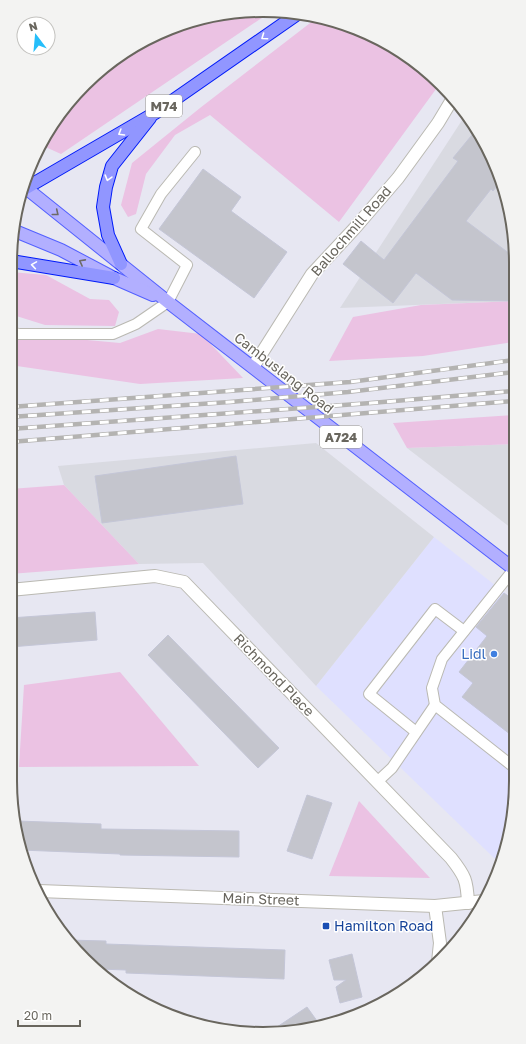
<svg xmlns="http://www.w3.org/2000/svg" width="526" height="1044" viewBox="0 0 526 1044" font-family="'Golos Text',sans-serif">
	<rect width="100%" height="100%" fill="#e7e7f2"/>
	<!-- commercial -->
	<path fill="#dfe0ff" d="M434,537L515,601V797L499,859L494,858L316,686Z"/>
	<!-- industrial -->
	<g fill="#d9dae1">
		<path d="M466,114L497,166L514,230V301L340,308Z"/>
		<path d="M316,443L434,537L316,686L203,563L139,564L64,485L58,466Z"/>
		<path d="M514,444L515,531L407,448Z"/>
	</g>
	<!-- green -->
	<g fill="#ebc2e3">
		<path d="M272,11L61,154L41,145L96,73L181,24Z"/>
		<path d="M314,20L375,36L417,62L439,85L339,222L210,115L175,135L146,174L136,214L128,217L121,205L132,163L200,108Z"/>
		<path d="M11,272L46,275L90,299L109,300L119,312L115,326L45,325L10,314Z"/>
		<path d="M514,301V342L423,356L329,361L353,317L421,305Z"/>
		<path d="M158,329L201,334L243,378L140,384L10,365V333L120,343Z"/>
		<path d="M514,415V444L407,448L393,423Z"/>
		<path d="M64,485L139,564L10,574V489Z"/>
		<path d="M120,672L199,766L19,767L24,685Z"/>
		<path d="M359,801L430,878L329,876Z"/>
	</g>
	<!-- building -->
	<g fill="#c4c5cd" stroke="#c4c6d7">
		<path d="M476,130L497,166L501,181L493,191L491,189L466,221L514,257V301L452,300L416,273L393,303L343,264L361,241L384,260L458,161L453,158Z"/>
		<path d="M203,169L241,197L231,211L287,252L254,298L159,229Z"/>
		<path d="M236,456L243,504L102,523L95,476Z"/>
		<path d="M504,593L515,601V738L462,697L473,683L459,672L487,636L476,627Z"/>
		<path d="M95,612L97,640L10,647V618Z"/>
		<path d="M168,635L279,748L258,768L148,655Z"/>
		<path d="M307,795L332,803L312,859L287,851Z"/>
		<path d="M17,821L101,824V829L239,831V857L120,855V854L21,850Z"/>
		<path d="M67,940L106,941V944L285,950L284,979L126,973V970L99,969Z"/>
		<path d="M352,954L362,997L340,1003L336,987L346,980H334L329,960Z"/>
		<path d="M307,1007L320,1025L296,1032L271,1031Z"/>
	</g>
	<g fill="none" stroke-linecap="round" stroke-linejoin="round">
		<!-- lane casing -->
		<g stroke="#bab9b2" stroke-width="12">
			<g id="lane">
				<path d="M10,332L19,334H113L136,324L168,302L187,265L141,229L161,194L195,152"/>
				<path d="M514,569L442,659L432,688L435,705L515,768"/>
				<path d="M416,732L369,694L435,609L464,631"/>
				<path d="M378,781L392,768L435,705"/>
			</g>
		</g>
		<!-- street casing -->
		<g stroke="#bab9b2" stroke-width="14">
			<g id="street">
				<path d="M253,367L312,274L354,229L398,178L438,123L453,98"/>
				<path d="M10,590L155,576L184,582L451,858C465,876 467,880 468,903"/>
				<path d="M435,906L440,943L438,962"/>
			</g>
		</g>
		<!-- secondary casing -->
		<g stroke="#bbb9b1" stroke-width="14">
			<path id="secondary" d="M39,891L435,906L484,901"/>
		</g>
		<!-- primary casing -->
		<g stroke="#5360ff" stroke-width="14">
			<g id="primary">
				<path d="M26,188L168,302L515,570"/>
				<path d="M15,231L61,250L114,278L153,295"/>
			</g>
		</g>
		<!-- highway casing -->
		<g stroke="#001bf9" stroke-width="14">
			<g id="highway">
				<path d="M26,188L155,113L296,15"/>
				<path d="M11,261L114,278"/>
				<path d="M121,264L108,235L103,207L106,187L112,166L150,118"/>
			</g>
		</g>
		<!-- lane -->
		<use href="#lane" stroke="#fff" stroke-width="10"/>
		<!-- street -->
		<use href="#street" stroke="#fff" stroke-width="12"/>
		<!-- secondary -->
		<use href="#secondary" stroke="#fff" stroke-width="12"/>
		<!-- primary -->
		<use href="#primary" stroke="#b2afff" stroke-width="12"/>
		<!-- highway -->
		<use href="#highway" stroke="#9196ff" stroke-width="12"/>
		<!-- rail casing -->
		<g stroke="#b4b3b1" stroke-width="4.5">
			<g id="rail">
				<path d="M10,407L350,382L514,360"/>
				<path d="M10,417L230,402L348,392L514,372"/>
				<path d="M10,429L371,403L514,391"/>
				<path d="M10,442L514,401"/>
			</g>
		</g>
		<!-- rail -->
		<use href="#rail" stroke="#fff" stroke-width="3" stroke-dasharray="9" stroke-linecap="butt"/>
	</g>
	<!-- one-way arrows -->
	<defs><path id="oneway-chevron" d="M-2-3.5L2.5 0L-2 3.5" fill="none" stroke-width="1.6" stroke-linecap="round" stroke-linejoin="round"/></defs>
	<g stroke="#fff">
		<use href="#oneway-chevron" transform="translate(264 37) rotate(145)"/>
		<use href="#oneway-chevron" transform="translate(121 133) rotate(149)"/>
		<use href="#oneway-chevron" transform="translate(108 178) rotate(106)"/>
		<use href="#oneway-chevron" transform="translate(34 265) rotate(-171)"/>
	</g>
	<g stroke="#6d6a66">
		<use href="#oneway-chevron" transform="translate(56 213) rotate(39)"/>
		<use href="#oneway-chevron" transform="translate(82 262) rotate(-152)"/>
	</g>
	<!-- markers -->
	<circle fill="#3f7fe0" stroke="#fff" stroke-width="1.5" cx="494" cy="654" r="4"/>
	<rect fill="#1a4fb4" stroke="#fff" stroke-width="1.5" x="322" y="922" width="8" height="8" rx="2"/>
	<g text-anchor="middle" stroke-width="3" stroke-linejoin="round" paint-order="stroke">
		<!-- shield labels -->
		<g fill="#fff" stroke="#96948e" stroke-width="1">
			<rect x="146" y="95" width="36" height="22" rx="3"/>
			<rect x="320" y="426" width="42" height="22" rx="3"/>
		</g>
		<g font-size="13" font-weight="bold" fill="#69665e">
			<text x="164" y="111">M74</text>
			<text x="341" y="442">A724</text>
		</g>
		<!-- street labels -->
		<g font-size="14" fill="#69665e" stroke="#fff">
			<text transform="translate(351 231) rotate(-49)" y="5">Ballochmill Road</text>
			<text transform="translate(284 373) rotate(38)" y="5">Cambuslang Road</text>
			<text transform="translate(274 675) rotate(46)" y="5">Richmond Place</text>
			<text transform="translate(261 899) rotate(2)" y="5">Main Street</text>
		</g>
		<!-- shop labels -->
		<g font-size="14" fill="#366cbe" stroke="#fff" text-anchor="end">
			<text x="486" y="659">Lidl</text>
		</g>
		<!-- transit labels -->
		<g font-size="14" fill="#164399" stroke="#fff" text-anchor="start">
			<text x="334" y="931">Hamilton Road</text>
		</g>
	</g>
	<!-- crop -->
	<path d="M0 0H526V1044H0ZM263 17H263A246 246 0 0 1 509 263V781A246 246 0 0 1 263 1027H263A246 246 0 0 1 17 781V263A246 246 0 0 1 263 17Z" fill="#f3f3f2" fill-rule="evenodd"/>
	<path fill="none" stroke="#69665e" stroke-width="2" d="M263 17H263A246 246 0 0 1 509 263V781A246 246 0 0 1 263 1027H263A246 246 0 0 1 17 781V263A246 246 0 0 1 263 17Z"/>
	<!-- north arrow -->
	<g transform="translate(36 36) rotate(344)"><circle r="19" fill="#ffffff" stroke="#c3c2bf"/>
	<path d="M0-3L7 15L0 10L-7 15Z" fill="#25befa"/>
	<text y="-6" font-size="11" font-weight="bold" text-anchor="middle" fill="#69665e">N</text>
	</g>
	<!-- scale -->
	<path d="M18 1020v6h62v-6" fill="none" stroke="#69665e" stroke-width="2"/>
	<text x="24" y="1020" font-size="12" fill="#69665e" stroke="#ffffff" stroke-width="3" paint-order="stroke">20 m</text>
</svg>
